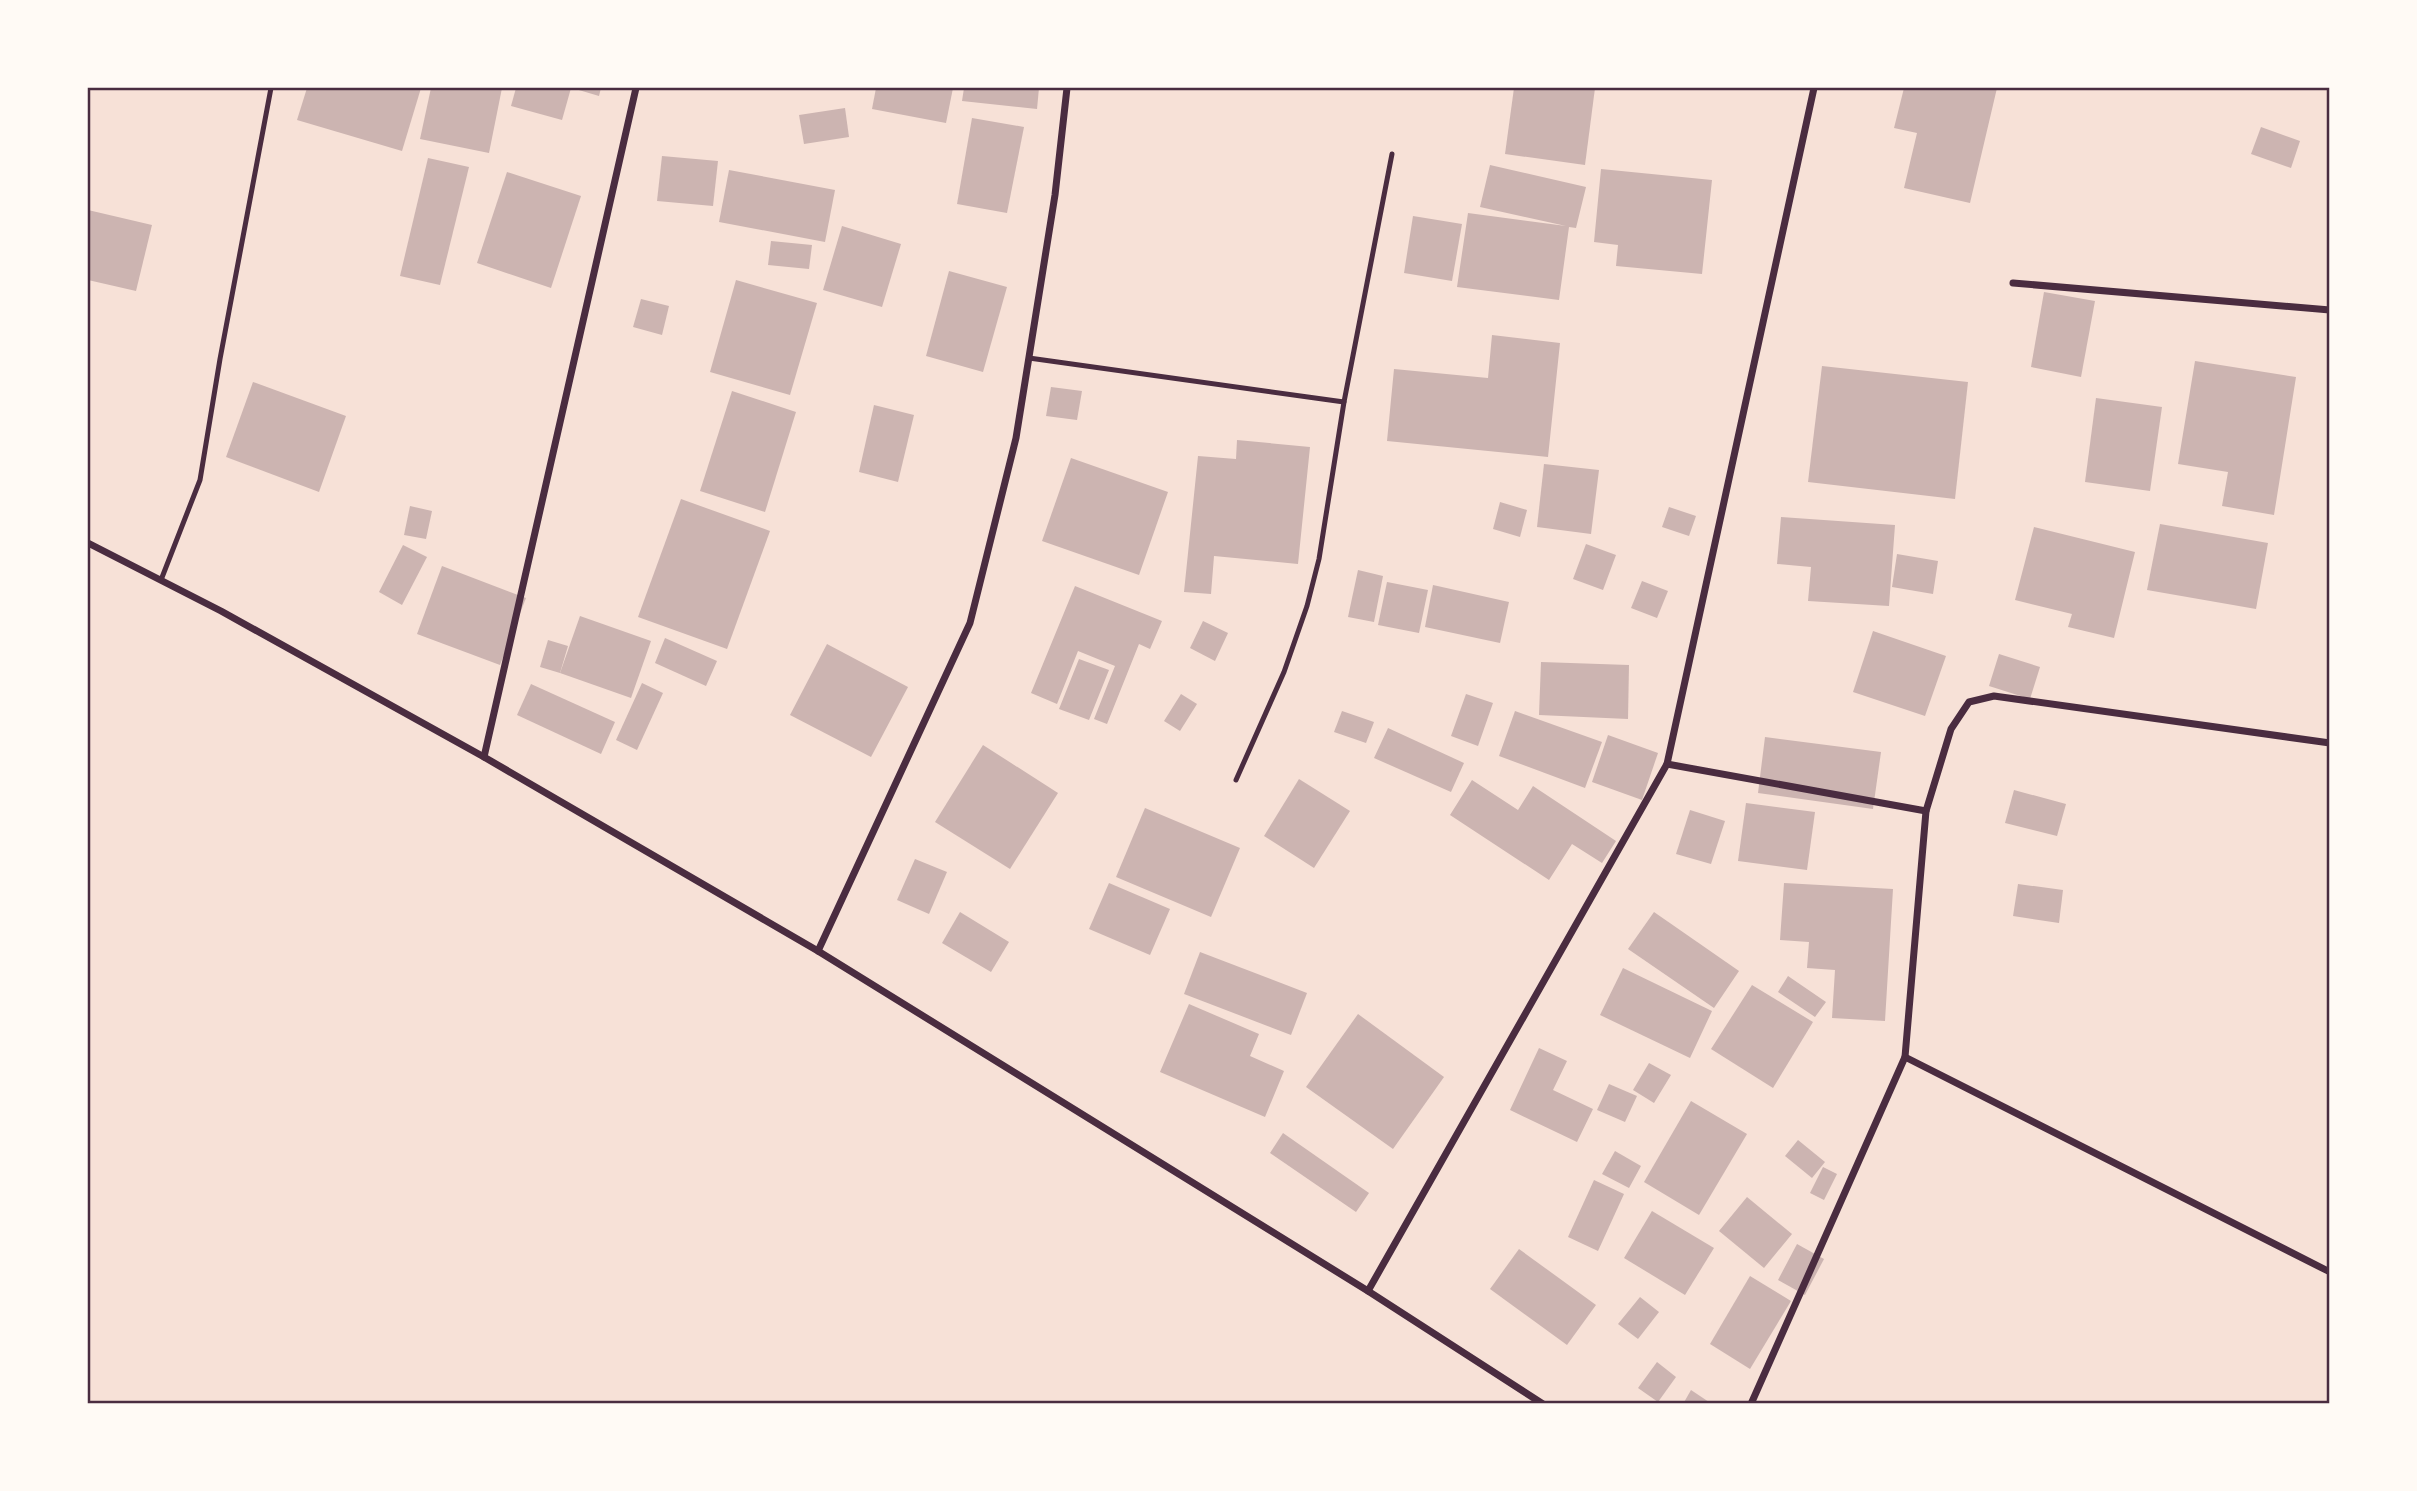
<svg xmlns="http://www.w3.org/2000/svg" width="2417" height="1491" viewBox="0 0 2417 1491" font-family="'Public Sans',sans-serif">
	<rect width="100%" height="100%" fill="#f7e1d7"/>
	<!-- building -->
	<g fill="#ccb4b1">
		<path d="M307,88H421L402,151L297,120Z"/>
		<path d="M431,88H502L489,153L420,139Z"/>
		<path d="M516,88H571L562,120L511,106Z"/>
		<path d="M572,88H601L599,96Z"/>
		<path d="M876,88H953L946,123L872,109Z"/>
		<path d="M964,88H1039L1037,109L962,101Z"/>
		<path d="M1514,88H1595L1585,165L1505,154Z"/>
		<path d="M1904,88H1997L1970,203L1904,188L1917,133L1894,128Z"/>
		<path d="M845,108L849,137L804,144L799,115Z"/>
		<path d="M972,118L1024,127L1007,213L957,204Z"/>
		<path d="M2261,127L2300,141L2291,168L2251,154Z"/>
		<path d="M662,156L718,161L713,206L657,201Z"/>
		<path d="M428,158L469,167L440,285L400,276Z"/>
		<path d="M1490,165L1586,187L1576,228L1569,227L1559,300L1457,287L1468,213L1566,226L1480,207Z"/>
		<path d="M1601,169L1712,180L1702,274L1616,266L1618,245L1594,242Z"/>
		<path d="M729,170L835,190L825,242L719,222Z"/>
		<path d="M507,172L581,196L551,288L477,263Z"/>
		<path d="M88,210L152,225L136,291L88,280Z"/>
		<path d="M1413,216L1462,224L1452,281L1404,273Z"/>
		<path d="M842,226L901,244L882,307L823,290Z"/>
		<path d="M771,241L812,245L809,269L768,265Z"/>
		<path d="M949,271L1007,287L983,372L926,356Z"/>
		<path d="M736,280L817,303L790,395L710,372Z"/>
		<path d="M2044,292L2095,301L2081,377L2031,367Z"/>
		<path d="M641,299L669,306L662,335L633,327Z"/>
		<path d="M1492,335L1560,343L1548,457L1387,441L1394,369L1488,378Z"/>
		<path d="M2195,361L2296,377L2274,515L2222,506L2228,472L2178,464Z"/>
		<path d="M1822,366L1968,382L1955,499L1808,482Z"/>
		<path d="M253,382L346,416L319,492L226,457Z"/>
		<path d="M1051,387L1082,391L1077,420L1046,416Z"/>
		<path d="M732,391L796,412L765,512L700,491Z"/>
		<path d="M2096,398L2162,407L2150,491L2085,482Z"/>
		<path d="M874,405L914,415L898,482L859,472Z"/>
		<path d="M1237,440L1310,447L1298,564L1214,556L1211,594L1184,592L1198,456L1236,459Z"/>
		<path d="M1071,458L1168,492L1139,575L1042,541Z"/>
		<path d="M1544,464L1599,470L1591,534L1537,527Z"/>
		<path d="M681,499L770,531L727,649L638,617Z"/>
		<path d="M1500,502L1527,510L1520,537L1493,529Z"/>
		<path d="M410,506L432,511L426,539L404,535Z"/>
		<path d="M1669,507L1696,516L1689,536L1662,527Z"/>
		<path d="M1781,517L1895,525L1889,606L1808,601L1811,567L1777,564Z"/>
		<path d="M2160,524L2268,543L2256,609L2147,590Z"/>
		<path d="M2034,527L2135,552L2114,638L2068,627L2072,614L2015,600Z"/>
		<path d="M1586,544L1616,555L1603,590L1573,579Z"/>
		<path d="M403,545L427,557L402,605L379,592Z"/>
		<path d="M1897,554L1938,561L1933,594L1892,587Z"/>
		<path d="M442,566L526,598L500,665L417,634Z"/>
		<path d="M1358,570L1383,576L1374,622L1348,617Z"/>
		<path d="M1642,581L1668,591L1657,618L1631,608Z"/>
		<path d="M1387,582L1428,590L1419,633L1378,625Z"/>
		<path d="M1433,585L1509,602L1500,643L1425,627Z"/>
		<path d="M1075,586L1162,621L1150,649L1139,644L1107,724L1094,719L1115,666L1078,651L1057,704L1031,693Z"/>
		<path d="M580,616L651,641L631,698L560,673Z"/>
		<path d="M1203,621L1228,633L1215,661L1190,648Z"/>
		<path d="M1873,631L1946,656L1925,716L1853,692Z"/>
		<path d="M665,638L717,661L706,686L655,663Z"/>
		<path d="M548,640L568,646L560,673L540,667Z"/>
		<path d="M827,644L908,687L871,757L790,715Z"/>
		<path d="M1999,654L2040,667L2030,699L1989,686Z"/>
		<path d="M1079,659L1109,670L1089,720L1059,709Z"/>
		<path d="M1541,662L1629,665L1628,719L1539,715Z"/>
		<path d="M642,683L663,693L637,750L616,740Z"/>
		<path d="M531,684L615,722L601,754L517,715Z"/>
		<path d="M1181,694L1197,704L1180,731L1164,721Z"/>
		<path d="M1466,694L1493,703L1478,746L1451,736Z"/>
		<path d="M1342,711L1374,722L1366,743L1334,732Z"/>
		<path d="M1515,711L1602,742L1585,788L1499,756Z"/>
		<path d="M1388,728L1464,763L1451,792L1374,758Z"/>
		<path d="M1608,735L1658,753L1642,800L1592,782Z"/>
		<path d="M1765,737L1881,752L1873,809L1758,793Z"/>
		<path d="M983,745L1058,793L1010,869L935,822Z"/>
		<path d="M1299,779L1350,811L1314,868L1264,836Z"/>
		<path d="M1472,780L1518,810L1533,786L1616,841L1602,863L1572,844L1549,880L1450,815Z"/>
		<path d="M2014,790L2066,804L2057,836L2005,823Z"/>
		<path d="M1746,803L1815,812L1807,870L1738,861Z"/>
		<path d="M1145,808L1240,848L1211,917L1116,877Z"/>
		<path d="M1690,810L1725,821L1711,864L1676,854Z"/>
		<path d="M915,859L947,872L929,914L897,900Z"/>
		<path d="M1109,883L1170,909L1150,955L1089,929Z"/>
		<path d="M1784,883L1893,889L1885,1021L1832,1018L1835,970L1807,968L1809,942L1780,940Z"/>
		<path d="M2018,884L2063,890L2059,923L2013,916Z"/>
		<path d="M960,912L1009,942L991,972L942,943Z"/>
		<path d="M1654,912L1739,971L1714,1008L1628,949Z"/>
		<path d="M1200,952L1307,993L1291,1035L1184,994Z"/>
		<path d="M1623,968L1712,1011L1690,1058L1600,1015Z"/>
		<path d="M1788,976L1826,1002L1815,1017L1778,992Z"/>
		<path d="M1752,985L1813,1022L1773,1088L1711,1049Z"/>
		<path d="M1189,1004L1259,1034L1250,1056L1284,1071L1265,1117L1160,1072Z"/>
		<path d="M1358,1014L1444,1077L1393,1149L1306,1087Z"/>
		<path d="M1539,1048L1567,1061L1553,1090L1593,1109L1577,1142L1510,1110Z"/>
		<path d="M1649,1063L1671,1075L1654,1103L1633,1090Z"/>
		<path d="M1609,1084L1637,1096L1625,1122L1597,1110Z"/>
		<path d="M1691,1101L1747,1134L1699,1215L1644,1182Z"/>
		<path d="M1283,1133L1369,1193L1356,1212L1270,1153Z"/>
		<path d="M1798,1140L1825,1162L1812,1178L1785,1156Z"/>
		<path d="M1615,1151L1641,1166L1629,1188L1602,1174Z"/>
		<path d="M1823,1167L1837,1174L1824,1200L1810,1193Z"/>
		<path d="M1594,1180L1624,1194L1598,1251L1568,1237Z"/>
		<path d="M1747,1197L1792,1234L1764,1268L1719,1231Z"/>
		<path d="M1652,1211L1714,1248L1685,1295L1624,1258Z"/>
		<path d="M1797,1244L1824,1259L1805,1295L1778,1280Z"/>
		<path d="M1519,1249L1596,1305L1567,1345L1490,1289Z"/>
		<path d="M1750,1276L1791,1301L1750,1369L1710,1344Z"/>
		<path d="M1640,1297L1659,1312L1638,1339L1618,1324Z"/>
		<path d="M1657,1362L1676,1377L1658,1402L1638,1388Z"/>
		<path d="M1691,1390L1712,1404H1683Z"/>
	</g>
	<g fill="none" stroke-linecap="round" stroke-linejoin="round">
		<!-- service -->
		<g stroke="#4a2c40" stroke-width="5">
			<path d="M1029,358L1344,402"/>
			<path d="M161,580L200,480L220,359L271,88"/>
			<path d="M1236,780L1284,672L1307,606L1319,559L1344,402L1392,154"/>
		</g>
		<!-- minor -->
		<g stroke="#4a2c40" stroke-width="7">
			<path d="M636,88L484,757L818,951L1368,1291L1543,1404"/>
			<path d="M2013,283L2330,310"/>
			<path d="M88,543L221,611L484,757"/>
			<path d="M1667,764L1814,88"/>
			<path d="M818,951L970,623L1016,438L1055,195L1067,88"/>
			<path d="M1905,1057L1926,811"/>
			<path d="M1368,1291L1667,764L1926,811L1951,729L1969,702L1994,696L2330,743"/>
			<path d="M1751,1404L1905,1057L2330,1272"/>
		</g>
	</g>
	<!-- border -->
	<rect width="2417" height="1491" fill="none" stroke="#fffaf5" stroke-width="178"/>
	<rect x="89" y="89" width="2239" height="1313" fill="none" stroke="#4a2c40" stroke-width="2.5"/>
</svg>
